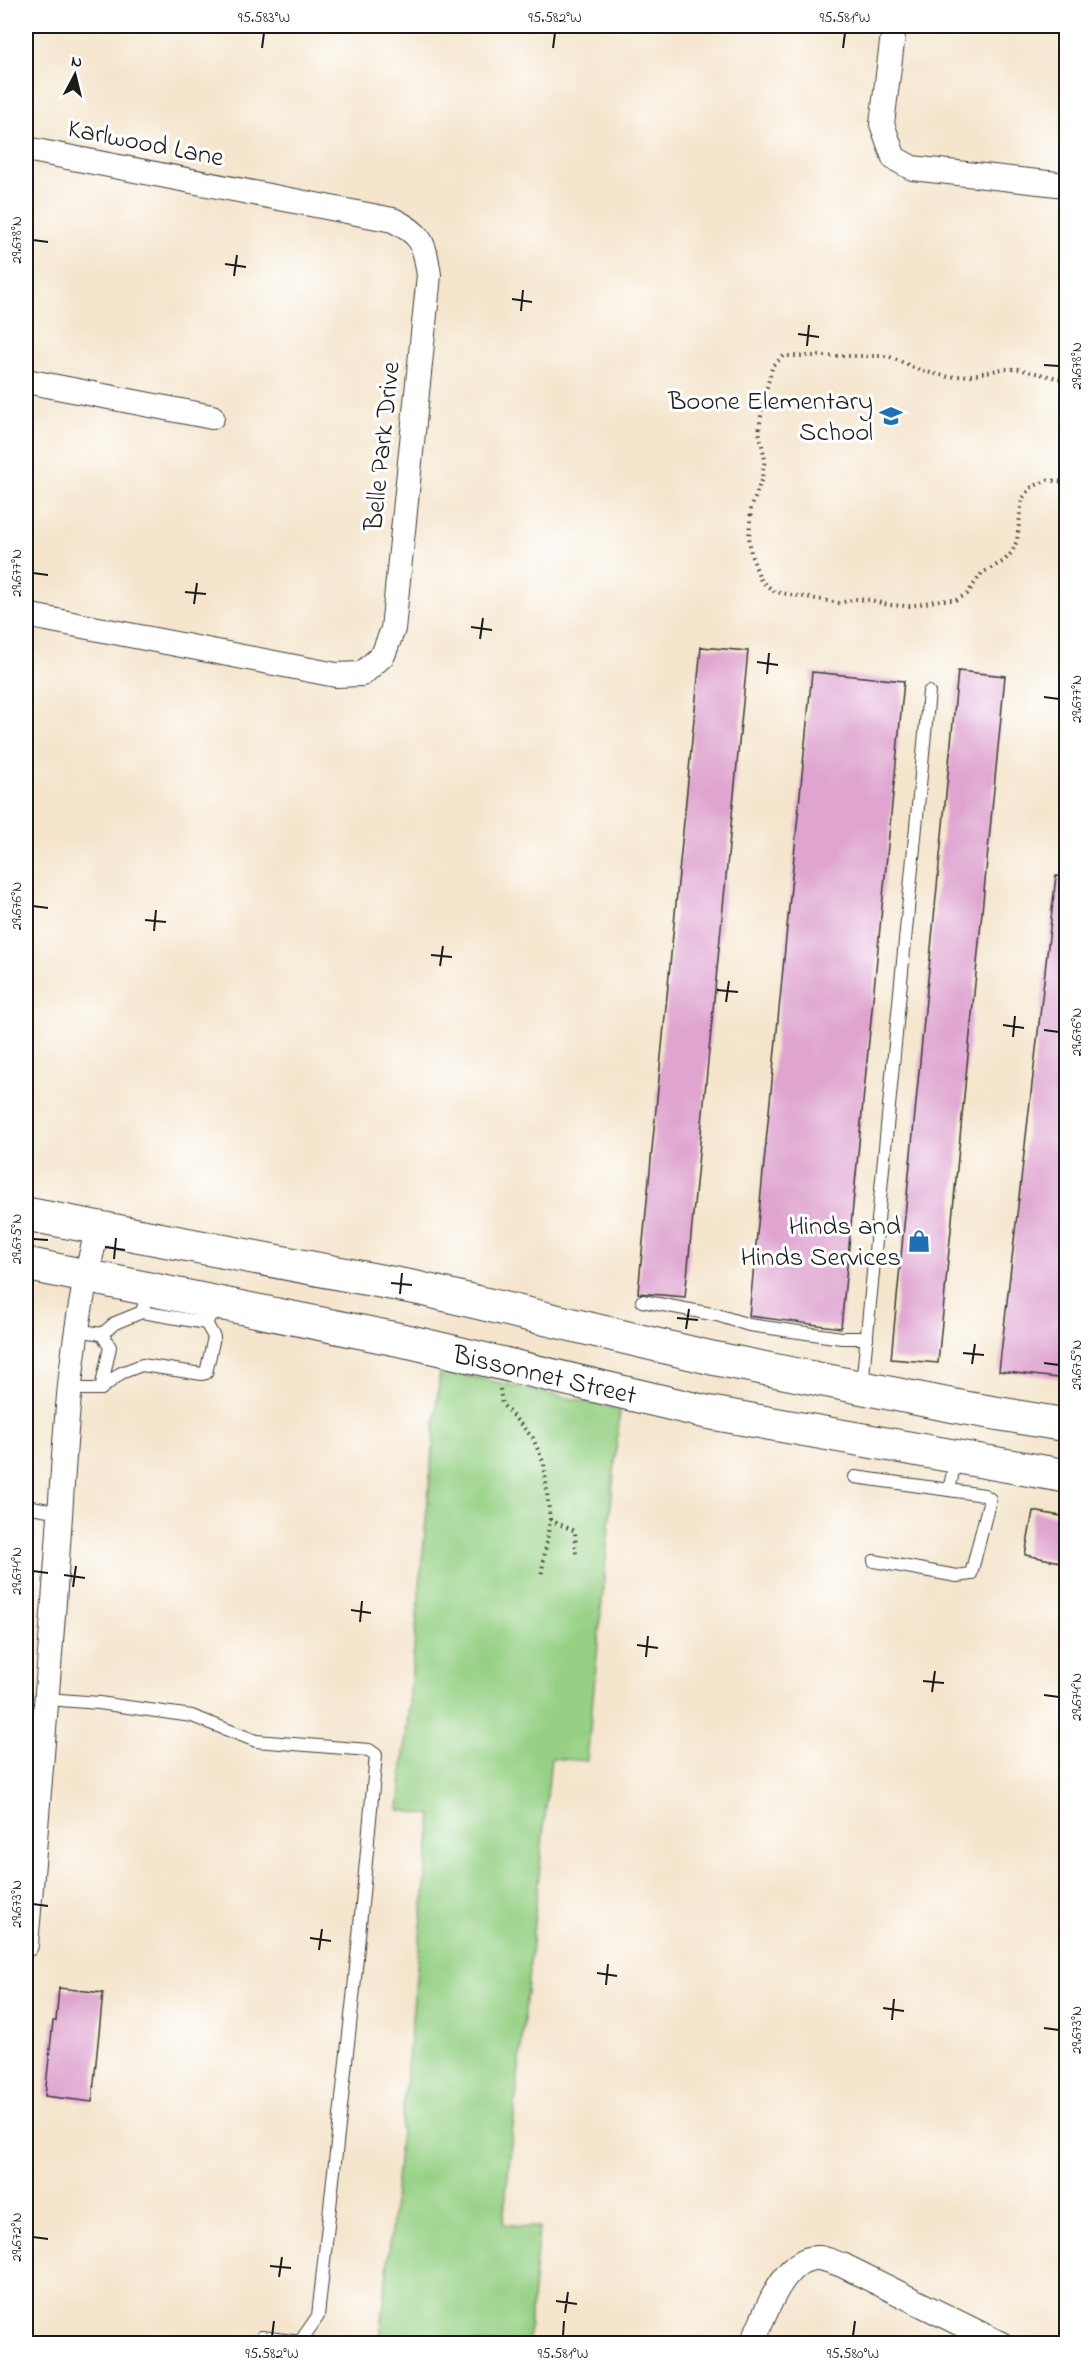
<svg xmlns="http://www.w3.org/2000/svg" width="1092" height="2369" viewBox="0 0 1092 2369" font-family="'Indie Flower',sans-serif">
	<rect width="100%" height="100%" fill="#fff"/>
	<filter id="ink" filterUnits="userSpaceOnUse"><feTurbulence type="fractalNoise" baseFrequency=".0167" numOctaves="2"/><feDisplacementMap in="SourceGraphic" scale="12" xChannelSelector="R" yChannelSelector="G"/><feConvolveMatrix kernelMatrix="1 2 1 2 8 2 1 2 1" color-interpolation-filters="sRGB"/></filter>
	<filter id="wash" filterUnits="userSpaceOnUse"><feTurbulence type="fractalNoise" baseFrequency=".008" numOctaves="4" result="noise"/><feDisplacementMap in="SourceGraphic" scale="24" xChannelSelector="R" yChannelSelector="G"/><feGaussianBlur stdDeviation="1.35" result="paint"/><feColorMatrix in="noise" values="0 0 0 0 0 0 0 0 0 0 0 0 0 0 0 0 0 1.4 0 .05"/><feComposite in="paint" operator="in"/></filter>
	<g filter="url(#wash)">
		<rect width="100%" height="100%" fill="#f4e5cc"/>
		<!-- green -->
		<path fill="#95d084" stroke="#587650" stroke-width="1.5" d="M440,1370L620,1409L587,1761L551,1758L503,2224L539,2228L528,2343H380L432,1815L399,1810Z"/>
		<g id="blocks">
			<!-- building -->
			<g fill="#dfa4d0">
				<path d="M701,647L748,651L685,1297L638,1293Z"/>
				<path d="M958,671L1005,676L938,1363L891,1359Z"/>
				<path d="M812,672L904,681L841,1328L749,1316Z"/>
				<path d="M1056,876L1066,877V1379L999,1371Z"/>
				<path d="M1033,1511L1066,1517V1563L1025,1555Z"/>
				<path d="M59,1988L103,1993L92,2102L45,2096L53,2021H56Z"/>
			</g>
		</g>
	</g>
	<g filter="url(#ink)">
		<use href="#blocks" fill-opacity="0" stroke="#3c3a36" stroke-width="1.5"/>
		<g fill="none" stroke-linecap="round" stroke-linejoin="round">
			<!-- service casing -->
			<g stroke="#3c3a36" stroke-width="14">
				<g id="service">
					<path d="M642,1301L717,1315L749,1325L842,1338H867"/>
					<path d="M142,1312L206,1323L209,1318"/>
					<path d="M76,1330L102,1334L115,1323L142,1312L148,1290"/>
					<path d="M862,1386L929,692"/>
					<path d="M69,1389H101L121,1373L142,1365L202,1374L206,1373L214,1337L206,1323"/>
					<path d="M101,1389L110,1347L102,1334"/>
					<path d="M855,1477L949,1490"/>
					<path d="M26,1506L60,1512"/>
					<path d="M874,1561L957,1576L971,1574L990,1499L984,1495L949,1490L956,1458"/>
					<path d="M47,1699L99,1703L192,1716L256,1741L369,1750L376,1755L354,1989L318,2316L300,2342L262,2337L259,2344"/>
					<path d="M26,1719L45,1721"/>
				</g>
			</g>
			<!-- minor casing -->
			<g stroke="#3c3a36" stroke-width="26">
				<g id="minor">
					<path d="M894,26L882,124L894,158L912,168L1066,185"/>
					<path d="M26,149L393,220C423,235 424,243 429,275L393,629L383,655L362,674L336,675L26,615"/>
					<path d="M26,381L212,417"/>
					<path d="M26,1945C37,1817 48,1688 57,1560C65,1448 68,1336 98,1228"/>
					<path d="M752,2344C764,2318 783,2255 819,2258C827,2259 835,2263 842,2265L1001,2344"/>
				</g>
			</g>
			<!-- secondary casing -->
			<g stroke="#3c3a36" stroke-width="35">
				<g id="secondary">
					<path d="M26,1214L417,1288L712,1358L965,1408L1066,1425"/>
					<path d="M26,1264L411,1342L706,1412L1066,1476"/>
				</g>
			</g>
			<!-- path -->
			<g stroke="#3c3a36" stroke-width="4" stroke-dasharray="1.5 4.5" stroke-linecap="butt">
				<path d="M1066,380L1018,369H1002L973,375L949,377L922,371L888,356H784L773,365L763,401L759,431L765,459L762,478L751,509L749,536L751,555L761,581L775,592L840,603L855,599L871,600L888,605L910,606L940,600H956L967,594L982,573L1004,561L1012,552L1017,541L1022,499L1032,487L1048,480L1066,482"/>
				<path d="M500,1389L502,1404L533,1438L544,1464L550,1520L541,1577"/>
				<path d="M550,1520L575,1531L576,1554"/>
			</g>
			<!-- service -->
			<use href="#service" stroke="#fff" stroke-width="12"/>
			<!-- minor -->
			<use href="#minor" stroke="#fff" stroke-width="24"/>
			<!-- secondary -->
			<use href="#secondary" stroke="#fff" stroke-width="33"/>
		</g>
	</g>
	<!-- ticks -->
	<path fill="none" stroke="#1c1c1c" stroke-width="2" d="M262,48L264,33M553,48L555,33M843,48L845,33M33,240L48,242M225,264L246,267M234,276L237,255M512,299L532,302M521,311L523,290M798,334L819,337M807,346L809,325M1044,365L1059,366M33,573L48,575M185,592L206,594M194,604L197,583M471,627L492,630M480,639L483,618M757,662L778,665M767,674L769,653M1044,697L1059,699M33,906L48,908M145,920L166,922M154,931L156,910M431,955L452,957M440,966L443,946M717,990L738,992M726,1002L729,981M1003,1025L1024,1028M1044,1030L1059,1032M1013,1037L1015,1016M33,1239L48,1240M105,1247L125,1250M114,1259L116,1238M391,1283L412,1285M400,1294L402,1273M677,1318L698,1320M686,1329L689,1309M963,1353L984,1355M1044,1363L1059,1365M972,1364L975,1344M33,1571L48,1573M64,1575L85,1578M73,1587L76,1566M351,1610L371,1613M360,1622L362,1601M637,1645L658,1648M646,1657L648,1636M923,1681L944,1683M932,1692L935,1671M1044,1695L1059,1697M33,1904L48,1906M310,1938L331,1941M319,1950L322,1929M597,1973L617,1976M606,1985L608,1964M883,2008L904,2011M892,2020L894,1999M1044,2028L1059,2030M33,2237L48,2239M270,2266L291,2268M279,2277L282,2257M556,2301L577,2304M565,2313L568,2292M272,2336L274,2321M563,2336L564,2321M853,2336L855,2321"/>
	<!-- icons -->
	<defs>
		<g id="school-bare" transform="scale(1.8)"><path d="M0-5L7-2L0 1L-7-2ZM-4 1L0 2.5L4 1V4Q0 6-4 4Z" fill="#1f6fb2" stroke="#fff" stroke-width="2.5" paint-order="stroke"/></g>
		<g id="shop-bare" transform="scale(1.8)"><path d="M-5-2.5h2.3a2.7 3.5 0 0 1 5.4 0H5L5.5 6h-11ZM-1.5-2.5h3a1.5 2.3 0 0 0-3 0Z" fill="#1f6fb2" stroke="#fff" stroke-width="2.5" paint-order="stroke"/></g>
	</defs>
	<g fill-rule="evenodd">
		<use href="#school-bare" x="891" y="416"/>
		<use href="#shop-bare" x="919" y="1241"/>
	</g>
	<g text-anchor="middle" stroke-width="6" stroke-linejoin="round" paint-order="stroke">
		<!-- street labels -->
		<g font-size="27" fill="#1c1c1c" stroke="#fff">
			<text transform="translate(146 142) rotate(11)" y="9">Karlwood Lane</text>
			<text transform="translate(381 446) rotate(-84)" y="9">Belle Park Drive</text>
			<text transform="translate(545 1374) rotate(13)" y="9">Bissonnet Street</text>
		</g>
		<!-- poi labels -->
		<g font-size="27" fill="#1c1c1c" stroke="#fff" text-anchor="end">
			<text x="873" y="409">Boone Elementary<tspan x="873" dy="31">School</tspan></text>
			<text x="901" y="1234">Hinds and<tspan x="901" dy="31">Hinds Services</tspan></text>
		</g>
	</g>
	<!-- margin -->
	<rect width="1092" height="2369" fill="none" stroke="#fff" stroke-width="66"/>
	<!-- north arrow -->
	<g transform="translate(75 75) rotate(7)" stroke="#ffffff" stroke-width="4.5" paint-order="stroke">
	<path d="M0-4.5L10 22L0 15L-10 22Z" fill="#1c1c1c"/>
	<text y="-9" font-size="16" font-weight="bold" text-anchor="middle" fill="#1c1c1c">N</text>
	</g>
	<rect x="33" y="33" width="1026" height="2303" fill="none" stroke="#1c1c1c" stroke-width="2"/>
	<g font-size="15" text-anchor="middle" fill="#1c1c1c">
		<text x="264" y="22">95.583°W</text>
		<text x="555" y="22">95.582°W</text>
		<text x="845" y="22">95.581°W</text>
		<text transform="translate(16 240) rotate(-90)" y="5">29.678°N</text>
		<text transform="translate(1076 366) rotate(-90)" y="5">29.678°N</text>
		<text transform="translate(16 573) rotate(-90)" y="5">29.677°N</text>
		<text transform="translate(1076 699) rotate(-90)" y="5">29.677°N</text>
		<text transform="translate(16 906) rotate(-90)" y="5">29.676°N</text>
		<text transform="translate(1076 1032) rotate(-90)" y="5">29.676°N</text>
		<text transform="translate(16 1239) rotate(-90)" y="5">29.675°N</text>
		<text transform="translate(1076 1365) rotate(-90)" y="5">29.675°N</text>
		<text transform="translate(16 1571) rotate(-90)" y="5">29.674°N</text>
		<text transform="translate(1076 1697) rotate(-90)" y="5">29.674°N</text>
		<text transform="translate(16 1904) rotate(-90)" y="5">29.673°N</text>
		<text transform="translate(1076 2030) rotate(-90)" y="5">29.673°N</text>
		<text transform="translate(16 2237) rotate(-90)" y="5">29.672°N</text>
		<text x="272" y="2358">95.582°W</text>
		<text x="563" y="2358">95.581°W</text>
		<text x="853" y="2358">95.580°W</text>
	</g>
</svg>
